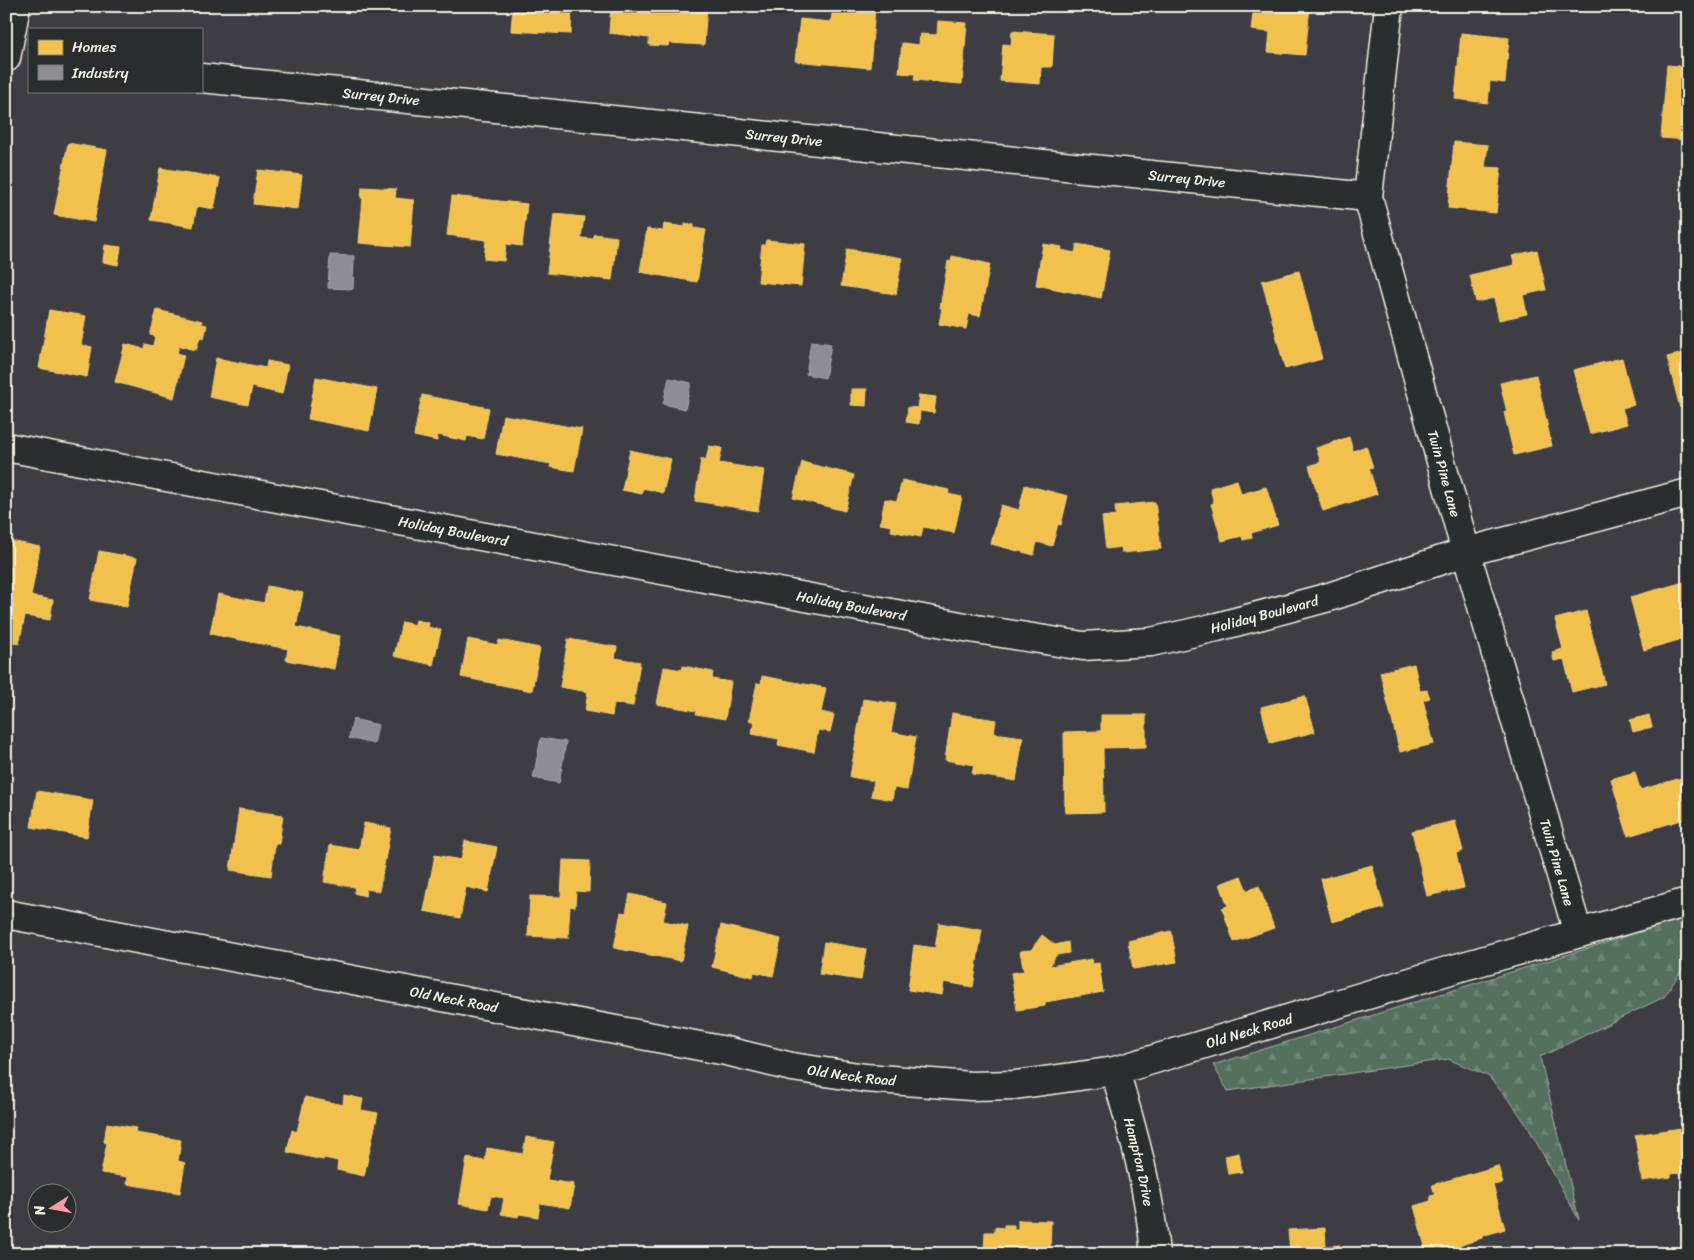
<svg xmlns="http://www.w3.org/2000/svg" width="1694" height="1260" viewBox="0 0 1694 1260" font-family="Sriracha,sans-serif">
	<defs>
		<pattern id="forest-firs" width="22" height="20" patternUnits="userSpaceOnUse" patternTransform="scale(1.25)"><rect width="22" height="20" fill="#546f5e"/><path d="M5 1l3.5 6h-7zM16 11l3.5 6h-7z" fill="#6d8475"/></pattern>
	</defs>
	<rect width="100%" height="100%" fill="#3d3d43"/>
	<filter id="ink" filterUnits="userSpaceOnUse"><feTurbulence type="fractalNoise" baseFrequency=".02" numOctaves="2"/><feDisplacementMap in="SourceGraphic" scale="10" xChannelSelector="R" yChannelSelector="G"/><feConvolveMatrix kernelMatrix="1 2 1 2 8 2 1 2 1" color-interpolation-filters="sRGB"/></filter>
	<g filter="url(#ink)">
		<!-- forest -->
		<path fill="url(#forest-firs)" stroke="#a4b0a3" d="M1688,917V961L1664,997L1540,1057L1579,1220L1529,1129L1513,1105L1488,1076L1448,1059L1228,1091L1213,1065Z"/>
		<!-- homes -->
		<g fill="#f2c14e" stroke="#f3cf7c">
			<path d="M319,6H357V10Z"/>
			<path d="M513,6H572L571,34L511,31Z"/>
			<path d="M611,6H707L704,45L669,43L668,46L649,45V38L609,33Z"/>
			<path d="M833,6L875,8L870,68L795,61L800,19L831,22Z"/>
			<path d="M1254,6H1310L1305,55L1268,52L1270,32L1251,30Z"/>
			<path d="M938,21L967,23L962,84L914,80L915,74L899,73L902,43L919,45L920,34L937,35Z"/>
			<path d="M1012,31L1054,34L1052,67H1041L1040,84L1000,81L1003,44L1011,45Z"/>
			<path d="M1461,33L1509,38L1505,83L1490,81L1488,103L1455,99Z"/>
			<path d="M1667,65L1688,67V140L1661,138Z"/>
			<path d="M1454,142L1488,145L1485,167L1501,168L1496,213L1448,208Z"/>
			<path d="M68,143L107,150L94,222L54,215Z"/>
			<path d="M160,168L220,178L214,209L197,206L193,227L151,220Z"/>
			<path d="M258,170L302,175L298,209L253,204Z"/>
			<path d="M362,187L396,189L395,198L414,200L410,247L359,243L363,198H361Z"/>
			<path d="M452,196L527,204L522,246L506,244L504,261L484,259L486,240L447,235Z"/>
			<path d="M554,214L584,217L581,238L593,239L594,234L617,237L612,280L547,273Z"/>
			<path d="M664,224L685,227V224L694,225V228L706,230L697,282L640,272L647,229L663,231Z"/>
			<path d="M766,240L805,244L801,286L758,282L762,245H765Z"/>
			<path d="M1043,244L1062,247L1061,250L1075,253L1077,244L1110,250L1101,298L1036,285Z"/>
			<path d="M105,245L121,247L118,265L103,262Z"/>
			<path d="M847,249L902,258L896,294L841,286Z"/>
			<path d="M1537,250L1546,290L1523,295L1527,314L1499,320L1494,298L1476,302L1470,275L1515,265L1512,256Z"/>
			<path d="M952,256L990,264L980,316L969,314L966,329L939,324L942,308H940L948,261L951,262Z"/>
			<path d="M1299,271L1322,359L1285,369L1262,281Z"/>
			<path d="M49,310L86,316L81,345L92,347L87,377L39,368Z"/>
			<path d="M157,310L202,321V324L207,325L204,338L200,337L196,350L179,346L177,353L184,355L174,398L115,382L125,344L144,349L145,344L153,346L155,336L150,335Z"/>
			<path d="M1688,352V406L1680,408L1667,357Z"/>
			<path d="M216,358L266,368L267,361L288,365L282,394L252,387L248,405L209,397Z"/>
			<path d="M1622,358L1634,405L1622,408L1627,424L1590,434L1573,370Z"/>
			<path d="M1536,375L1552,446L1514,455L1504,412H1507L1500,383Z"/>
			<path d="M316,377L377,389L369,431L308,419Z"/>
			<path d="M851,389H867L866,406L851,405Z"/>
			<path d="M422,395L489,408L483,439L467,436L466,441L438,435L437,441L414,436Z"/>
			<path d="M919,395L936,397L934,413L920,411L919,424L906,422L908,407L917,408Z"/>
			<path d="M503,415L582,429L574,471L550,467L551,464L496,454Z"/>
			<path d="M1349,437L1353,451L1366,446L1373,467L1369,468L1377,494L1323,511L1309,466L1321,462L1316,448Z"/>
			<path d="M709,446L722,448L719,463L764,470L758,511L695,501L701,459L706,460Z"/>
			<path d="M630,450L671,459L663,493L643,488L642,494L622,490Z"/>
			<path d="M802,462L854,475L845,511L793,498Z"/>
			<path d="M902,480L949,490L948,494L962,497L954,533L923,527L921,537L891,531L892,526L880,524L885,499L897,501Z"/>
			<path d="M1237,480L1241,494L1266,487L1278,525L1251,533L1252,538L1243,540L1242,536L1222,541L1211,504L1214,503L1210,488Z"/>
			<path d="M1025,485L1068,496L1061,525L1058,524L1052,546L1037,542L1034,555L991,544L1001,505L1019,510Z"/>
			<path d="M1155,502L1161,549L1122,553L1121,547L1106,549L1102,517L1116,515L1115,506Z"/>
			<path d="M6,540L40,547L31,596L53,600L50,620L25,616L19,644L6,641Z"/>
			<path d="M99,551L137,558L127,607L90,600Z"/>
			<path d="M1688,581V619L1681,621L1686,638L1644,650L1630,597Z"/>
			<path d="M267,586L303,593L296,627L340,636L334,669L286,660L288,649L210,634L218,594L264,603Z"/>
			<path d="M1586,611L1605,684L1572,692L1564,659L1554,661L1552,652L1563,649L1555,619Z"/>
			<path d="M416,620L429,623L428,627L441,630L433,665L394,656L402,622L415,625Z"/>
			<path d="M468,639L498,645L499,640L540,648L532,691L461,677Z"/>
			<path d="M568,639L617,647L615,658L640,662L633,706L614,703L612,716L585,711L588,692L560,687Z"/>
			<path d="M1414,664L1420,691L1427,690L1430,698L1423,700L1434,744L1400,752L1380,672Z"/>
			<path d="M683,666L713,672L712,679L731,682L725,719L696,714L697,711L657,704L664,667L682,670Z"/>
			<path d="M762,676L826,688L821,712L834,715L830,732L818,730L814,752L778,745L779,739L752,734L754,721H749L757,683L761,684Z"/>
			<path d="M1305,696L1315,732L1270,743L1261,707Z"/>
			<path d="M863,699L896,704L891,732L916,737L907,790L894,788L892,800L871,796L874,781L850,777Z"/>
			<path d="M952,713L996,720L994,733L1023,737L1016,781L972,774L974,765L945,760Z"/>
			<path d="M1101,715H1146V747L1103,748L1104,812L1065,813L1064,732L1101,731Z"/>
			<path d="M1649,715L1652,727L1633,732L1630,720Z"/>
			<path d="M1635,772L1640,790L1681,778L1688,801V818L1628,836L1611,779Z"/>
			<path d="M37,791L93,800L87,837L31,827Z"/>
			<path d="M239,809L283,815L279,844H275L271,876L230,870Z"/>
			<path d="M1455,821L1463,851L1456,853L1464,888L1427,896L1412,831Z"/>
			<path d="M364,823L391,828L379,891L366,889L365,896L354,893L355,887L324,882L330,845L359,850Z"/>
			<path d="M465,841L497,847L488,892L466,887L460,918L424,911L435,855L461,860Z"/>
			<path d="M563,860L590,861L589,892L576,891L575,907L570,906L568,938L528,936L530,896L561,897Z"/>
			<path d="M1372,865L1384,908L1332,922L1321,879Z"/>
			<path d="M1241,876L1247,891L1259,886L1274,928L1234,942L1222,908L1228,906L1220,884Z"/>
			<path d="M630,894L667,902L663,921L688,926L681,961L614,948L621,912L626,913Z"/>
			<path d="M939,923L982,930L973,987L944,982L942,995L908,990L914,945L935,948Z"/>
			<path d="M721,925L781,939L773,976L754,972L753,977L712,967Z"/>
			<path d="M1171,931L1177,962L1133,969L1128,941Z"/>
			<path d="M1042,935L1055,945L1068,942L1069,953L1056,955L1050,966L1092,959L1093,964L1099,963L1103,992L1045,1002V1006L1017,1010L1011,973L1024,971L1020,951L1031,950Z"/>
			<path d="M824,942L866,949L861,980L819,974Z"/>
			<path d="M344,1095L363,1099L361,1110L378,1113L364,1176L337,1170L338,1161L324,1158L323,1160L287,1152L292,1130L297,1132L305,1097L343,1105Z"/>
			<path d="M107,1123L136,1128L135,1133L181,1140L178,1161L185,1163L180,1193L127,1184L128,1177L101,1173L107,1143L104,1142Z"/>
			<path d="M1688,1127V1172L1671,1174V1177L1642,1181L1635,1135Z"/>
			<path d="M526,1137L554,1142L547,1180L574,1184L570,1208L540,1203L538,1217L519,1214L518,1217L501,1214L504,1198L491,1196L488,1209L459,1204L467,1158L485,1161L487,1148L523,1154Z"/>
			<path d="M1239,1153L1242,1172L1228,1174L1225,1156Z"/>
			<path d="M1498,1166L1503,1183L1493,1185L1505,1229L1482,1236V1238L1447,1250L1448,1254H1427L1414,1206L1431,1201L1430,1196L1435,1195L1432,1185Z"/>
			<path d="M1018,1220L1051,1221L1050,1251H1047V1254H984L985,1232H995V1227L1004,1228V1225H1014V1229H1018Z"/>
			<path d="M1325,1228L1326,1246L1340,1245L1341,1254H1278V1250H1290L1288,1230Z"/>
		</g>
		<!-- industry -->
		<g fill="#8d8d92" stroke="#acabac">
			<rect x="1054" y="6" width="31" height="5"/>
			<path d="M330,255L354,256L353,289L328,288Z"/>
			<path d="M811,341L831,344L825,378L806,374Z"/>
			<path d="M669,378L691,383L685,409L663,404Z"/>
			<path d="M353,719L378,725L374,744L349,738Z"/>
			<path d="M541,738L566,742L559,783L533,778Z"/>
		</g>
		<g fill="none" stroke-linecap="round" stroke-linejoin="round">
			<!-- minor casing -->
			<g stroke="#f4f1e8" stroke-width="31">
				<g id="minor">
					<path id="s1" d="M1389,6L1368,197L1466,552L1578,933"/>
					<path d="M6,58L16,6"/>
					<path id="s2" d="M201,78L1368,197"/>
					<path id="s3" d="M6,447L976,629L1083,646L1151,642L1217,627L1329,597L1466,552L1688,493"/>
					<path id="s4" d="M6,914L726,1051L792,1067L865,1078L971,1086L1015,1085L1115,1071L1457,968L1688,902"/>
					<path id="s5" d="M1115,1071C1133,1131 1150,1191 1155,1254"/>
				</g>
			</g>
			<!-- minor -->
			<use href="#minor" stroke="#2a2d2e" stroke-width="28"/>
		</g>
	</g>
	<g text-anchor="middle" stroke-width="5" stroke-linejoin="round" paint-order="stroke">
		<!-- street labels -->
		<g font-size="14" fill="#f4f1e8" stroke="#2a2d2e">
			<text dy="5" stroke="none"><textPath href="#s2" startOffset="181">Surrey Drive</textPath></text>
			<text dy="5" stroke="none"><textPath href="#s2" startOffset="586">Surrey Drive</textPath></text>
			<text dy="5" stroke="none"><textPath href="#s2" startOffset="991">Surrey Drive</textPath></text>
			<text dy="5" stroke="none"><textPath href="#s1" startOffset="479">Twin Pine Lane</textPath></text>
			<text dy="5" stroke="none"><textPath href="#s3" startOffset="455">Holiday Boulevard</textPath></text>
			<text dy="5" stroke="none"><textPath href="#s3" startOffset="860">Holiday Boulevard</textPath></text>
			<text dy="5" stroke="none"><textPath href="#s3" startOffset="1280">Holiday Boulevard</textPath></text>
			<text dy="5" stroke="none"><textPath href="#s1" startOffset="884">Twin Pine Lane</textPath></text>
			<text dy="5" stroke="none"><textPath href="#s4" startOffset="456">Old Neck Road</textPath></text>
			<text dy="5" stroke="none"><textPath href="#s4" startOffset="1266">Old Neck Road</textPath></text>
			<text dy="5" stroke="none"><textPath href="#s4" startOffset="861">Old Neck Road</textPath></text>
			<text dy="5" stroke="none"><textPath href="#s5" startOffset="94">Hampton Drive</textPath></text>
		</g>
	</g>
	<!-- margin -->
	<rect width="1694" height="1260" fill="none" stroke="#2a2d2e" stroke-width="25"/>
	<rect x="12" y="12" width="1669" height="1235" fill="none" stroke="#f4f1e8" stroke-width="2" filter="url(#ink)"/>
	<!-- legend -->
	<rect x="28" y="28" width="175" height="65" fill="#2a2d2e" stroke="#7b7b78"/>
	<rect x="38" y="40" width="25" height="15" fill="#f2c14e" stroke="#7b7b78"/>
	<text x="72" y="52" font-size="15" fill="#f4f1e8">Homes</text>
	<rect x="38" y="65" width="25" height="15" fill="#8d8d92" stroke="#7b7b78"/>
	<text x="72" y="78" font-size="15" fill="#f4f1e8">Industry</text>
	<!-- north arrow -->
	<g transform="translate(52 1208) rotate(259)"><circle r="24" fill="#2a2d2e" stroke="#7b7b78"/>
	<path d="M0-4L9 19L0 12L-9 19Z" fill="#ff9aa2"/>
	<text y="-8" font-size="14" font-weight="bold" text-anchor="middle" fill="#f4f1e8">N</text>
	</g>
</svg>
